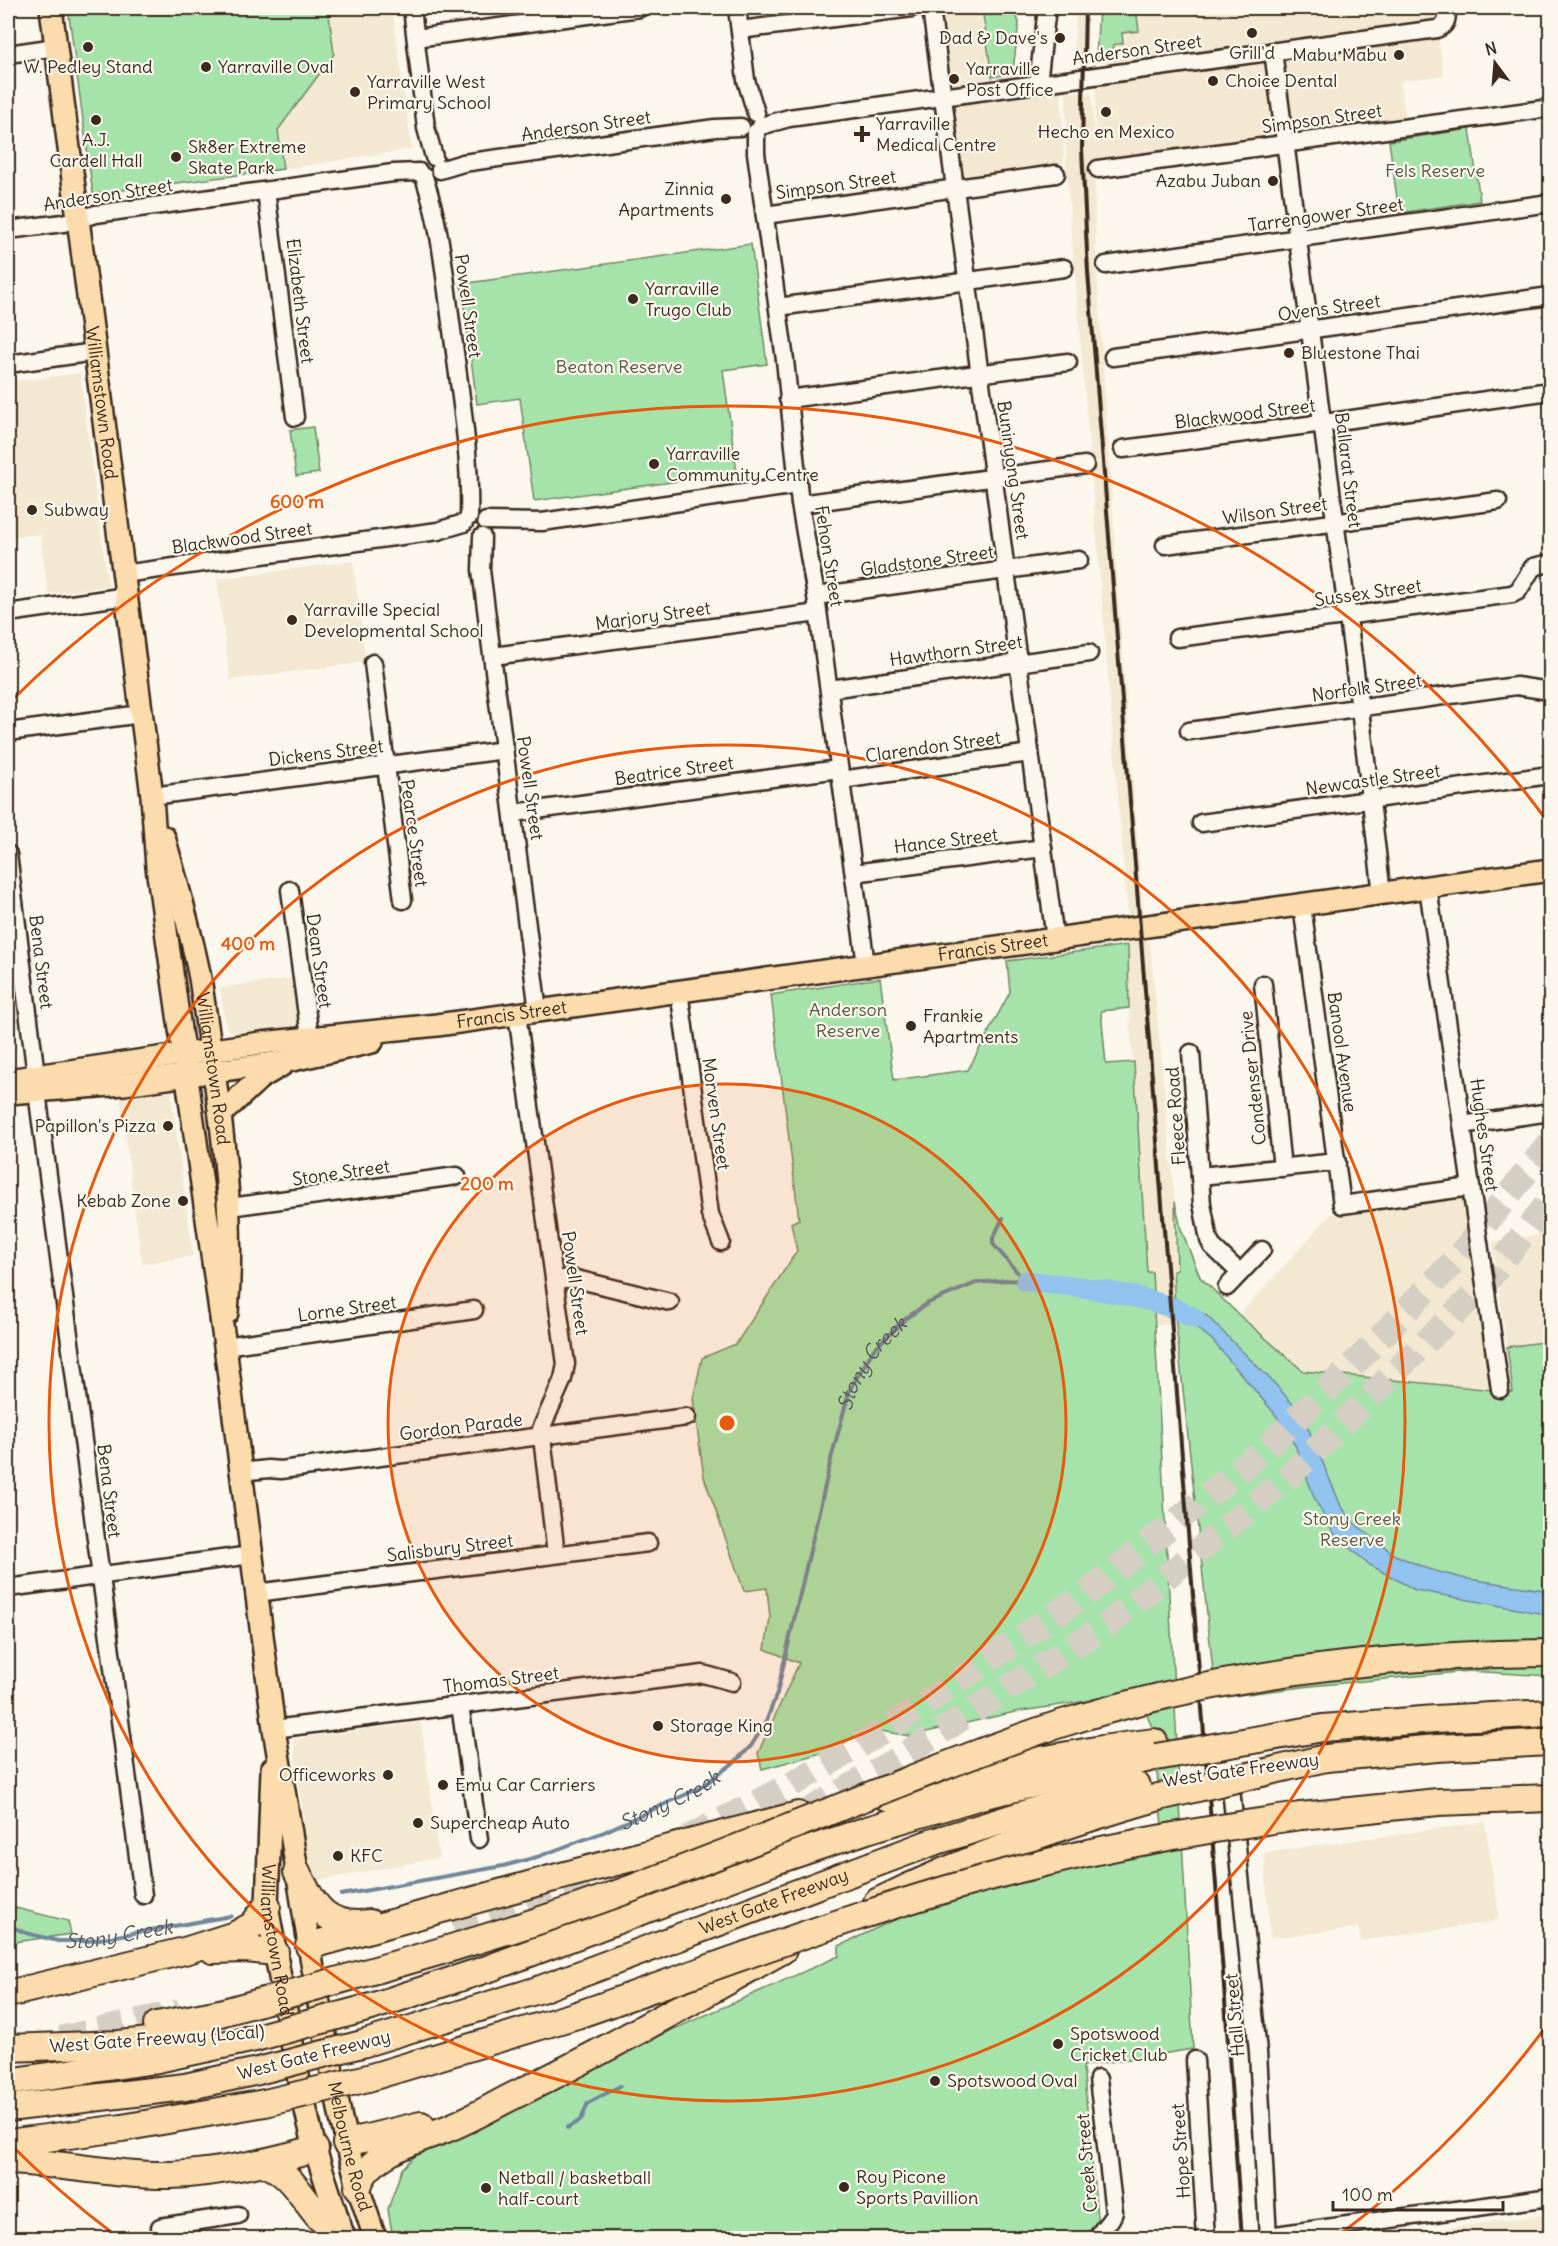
<svg xmlns="http://www.w3.org/2000/svg" width="1558" height="2246" viewBox="0 0 1558 2246" font-family="Delius,sans-serif">
	<rect width="100%" height="100%" fill="#fbf7ec"/>
	<filter id="ink" filterUnits="userSpaceOnUse"><feTurbulence type="fractalNoise" baseFrequency=".0167" numOctaves="2"/><feDisplacementMap in="SourceGraphic" scale="12" xChannelSelector="R" yChannelSelector="G"/><feConvolveMatrix kernelMatrix="1 2 1 2 8 2 1 2 1" color-interpolation-filters="sRGB"/></filter>
	<g filter="url(#ink)">
		<!-- built -->
		<g fill="#f3e9d2">
			<path d="M328,8H392L412,149L283,169L278,130L334,54Z"/>
			<path d="M976,8H982L992,78L950,85L940,13Z"/>
			<path d="M1076,8H1088L1087,60L1073,63Z"/>
			<path d="M1135,8H1434L1444,75L1400,81L1406,121L1094,162L1096,257L1118,594L1143,910L1147,942H1150L1175,1202L1177,1270L1173,1271L1176,1324L1156,1325L1152,1272H1147L1129,1008L1128,945L1130,944L1066,165V91L1092,94L1094,146L1096,87L1113,58L1112,44L1122,33L1138,31Z"/>
			<path d="M1061,87L1064,163L961,177L951,102Z"/>
			<path d="M80,373L108,586L48,594L40,534L8,538V382Z"/>
			<path d="M353,561L366,662L230,680L217,579Z"/>
			<path d="M292,978L298,1026L244,1034L232,1032L226,1028L220,988Z"/>
			<path d="M171,1091L193,1256L142,1264L120,1096Z"/>
			<path d="M1464,1195L1493,1390L1303,1371L1239,1315L1331,1214Z"/>
			<path d="M1550,1233V1341L1507,1347L1492,1242Z"/>
			<path d="M421,1722L439,1858L315,1881L310,1870L293,1739Z"/>
			<path d="M1485,1822L1499,1916L1493,1922L1361,1941L1358,1928L1270,1938L1264,1853Z"/>
			<path d="M1550,2214V2238H1397V2235Z"/>
		</g>
		<!-- green -->
		<g fill="#a6e3aa" stroke="#708664" stroke-width="1.5">
			<path d="M68,8H328L334,54L278,130L283,169L93,194Z"/>
			<path d="M982,8C998,7 1013,4 1019,22L1013,70L1011,74L992,77Z"/>
			<path d="M1099,8H1136L1139,31L1122,33L1123,43L1113,45L1114,55L1096,58Z"/>
			<path d="M1470,129L1480,201L1399,213L1389,141Z"/>
			<path d="M751,244L767,364L723,370L737,473L534,501L520,398L477,404L461,284Z"/>
			<path d="M313,427L319,473L296,476L290,430Z"/>
			<path d="M1128,945L1129,1008L1101,1011L1106,1064L1134,1062L1147,1272H1152L1193,2049L1083,2066L1099,2238H393L388,2209L402,2169L424,2147L602,2061L839,1956V1946L938,1899L1162,1826L1153,1729L1146,1714L1139,1704L1120,1696L1015,1712L909,1736L875,1730L860,1733L832,1750L762,1769L758,1753L799,1663L765,1649L770,1618L767,1588L744,1591L704,1477L693,1399L702,1358L736,1344L797,1251L791,1223L799,1219L771,995L880,978L894,1080L968,1070L1010,992L1007,961Z"/>
			<path d="M1175,1202L1181,1229L1200,1277L1239,1315L1303,1371L1513,1392L1507,1347L1550,1341V1676L1469,1671L1311,1686L1216,1698L1176,1324L1173,1271L1177,1270Z"/>
			<path d="M8,1906L68,1921L71,1934L8,1943Z"/>
		</g>
		<!-- water -->
		<path fill="#91c3ee" stroke="#6f869b" stroke-width="1.5" d="M1169,1295L1207,1316L1276,1385L1303,1416L1341,1506L1354,1523L1395,1555L1428,1569L1462,1578L1550,1591V1615L1415,1590L1370,1565L1336,1537L1315,1500L1295,1445L1275,1414L1212,1340L1191,1323L1170,1315Z"/>
		<g fill="none" stroke-linecap="round" stroke-linejoin="round">
			<!-- stream -->
			<g stroke="#6f869b" stroke-width="4">
				<path d="M1003,1218L993,1238V1244L1025,1281"/>
				<path id="s1" d="M341,1895L503,1866L537,1857L604,1832L700,1788L736,1761L751,1746L766,1722L777,1693L833,1451L850,1389L874,1349L904,1320L928,1303L976,1283L1006,1280L1026,1281"/>
				<path id="s2" d="M8,1925L26,1933L58,1941H88L231,1916"/>
				<path d="M567,2128L581,2120L588,2103L620,2086"/>
			</g>
			<!-- river -->
			<path stroke="#91c3ee" stroke-width="21" d="M1026,1281C1074,1286 1153,1294 1194,1318"/>
			<!-- highway-tunnel -->
			<g stroke="#d5cec3" stroke-width="26" stroke-dasharray="26 13" stroke-linecap="butt">
				<path d="M807,1812L906,1754L1111,1622L1288,1477L1482,1287L1550,1201"/>
				<path d="M688,1838L787,1787L887,1729L1087,1593L1262,1452L1366,1352L1460,1255L1550,1143"/>
				<path d="M455,1934L487,1924L619,1870"/>
				<path d="M61,2039L180,2012"/>
			</g>
			<!-- minor casing -->
			<g stroke="#3b2a1e" stroke-width="21">
				<g id="minor">
					<path d="M412,8L426,128L434,157"/>
					<path d="M737,8L746,80L756,113"/>
					<path d="M931,8L1055,939"/>
					<path d="M740,30L912,8"/>
					<path d="M416,38L640,8"/>
					<path d="M1273,51L1360,709L1382,894"/>
					<path d="M8,54L56,47"/>
					<path d="M1038,83L1047,8"/>
					<path d="M761,126L789,118L1437,29C1448,25 1447,17 1447,8"/>
					<path d="M756,132V153L785,360L800,504L816,596L866,965"/>
					<path d="M1098,169L1550,108"/>
					<path d="M440,170L463,163L715,128L741,127"/>
					<path d="M424,177C441,226 445,279 452,330C460,392 471,455 469,517"/>
					<path d="M266,191L295,417"/>
					<path d="M765,215L1056,174"/>
					<path d="M8,230L63,223L96,214L393,173L419,172"/>
					<path d="M1106,265L1550,203"/>
					<path d="M778,307L1064,268"/>
					<path d="M1113,357L1550,296"/>
					<path d="M8,364L95,352"/>
					<path d="M788,399L1068,362"/>
					<path d="M1123,449L1331,422L1550,391"/>
					<path d="M800,504L1085,465"/>
					<path d="M486,521L542,522L798,485"/>
					<path d="M482,537L481,570L538,1011"/>
					<path d="M1165,545L1498,501"/>
					<path d="M123,574L438,531L464,523"/>
					<path d="M816,596L1079,560"/>
					<path d="M8,613L127,596"/>
					<path d="M1177,638L1512,594L1518,591L1533,567L1550,563"/>
					<path d="M493,656L818,613"/>
					<path d="M373,663L403,900"/>
					<path d="M829,689L1089,653"/>
					<path d="M1189,731L1516,686L1550,691"/>
					<path d="M8,732L141,714"/>
					<path d="M841,780L1030,753"/>
					<path d="M152,796L505,750"/>
					<path d="M514,813L839,769"/>
					<path d="M1201,823L1550,775"/>
					<path d="M8,854L36,1075"/>
					<path d="M854,873L1043,848"/>
					<path d="M1428,887L1500,1389"/>
					<path d="M290,890L310,1037"/>
					<path d="M1302,905L1342,1205L1471,1187"/>
					<path d="M1263,984L1282,1168"/>
					<path d="M679,991L710,1214L721,1242"/>
					<path d="M517,1014L566,1364L563,1379L541,1429L556,1554"/>
					<path d="M1191,1053L1202,1204L1209,1240L1212,1246L1240,1273"/>
					<path d="M37,1092L143,1895"/>
					<path d="M1462,1125L1550,1112"/>
					<path d="M1200,1176L1337,1162"/>
					<path d="M230,1207L457,1176"/>
					<path d="M555,1279H576L670,1302"/>
					<path d="M1227,1287L1262,1250"/>
					<path d="M225,1346L474,1310"/>
					<path d="M241,1472L268,1469L281,1470L687,1417"/>
					<path d="M8,1588L251,1555"/>
					<path d="M256,1593L648,1543"/>
					<path d="M460,1705L479,1839"/>
					<path d="M274,1729L703,1674L732,1682"/>
					<path d="M1231,1788L1258,2052L1268,2238"/>
					<path d="M1195,2060L1206,2238"/>
					<path d="M1098,2079L1114,2212C1111,2224 1102,2226 1098,2238"/>
					<path d="M1268,2236L1550,2197"/>
					<path d="M162,2238L160,2227L238,2215"/>
				</g>
			</g>
			<!-- major casing -->
			<g stroke="#3b2a1e" stroke-width="26">
				<g id="major">
					<path id="s3" d="M51,8L152,796L157,867L225,1346L274,1729L317,1993L341,2119L358,2187L375,2238"/>
					<path id="s4" d="M164,837C177,884 191,931 200,978C205,1010 209,1041 214,1073C226,1153 234,1232 227,1313"/>
					<path id="s5" d="M8,1080L261,1043L437,1025L1550,870"/>
					<path d="M8,1093L124,1084L288,1061L372,1042"/>
					<path d="M220,1115L260,1078L282,1065"/>
					<path id="s6" d="M272,1769L267,1906L299,2081L315,2149L344,2238"/>
				</g>
			</g>
			<!-- highway casing -->
			<g stroke="#3b2a1e" stroke-width="30">
				<g id="highway">
					<path d="M1323,1728L1435,1719L1550,1713"/>
					<path d="M1326,1758L1437,1748L1550,1742"/>
					<path d="M887,1797L1035,1761L1102,1749L1154,1742"/>
					<path d="M1301,1816L1438,1802L1550,1798"/>
					<path d="M297,1872C314,1906 326,1929 370,1923"/>
					<path d="M877,1902C968,1857 1062,1825 1159,1797"/>
					<path d="M309,1946L550,1879L798,1815"/>
					<path d="M213,1950L245,1949L275,1952"/>
					<path d="M8,1994L188,1950L235,1935L253,1925L267,1906"/>
					<path d="M371,2007L490,1968L775,1861L867,1830L984,1795L1150,1758"/>
					<path d="M157,2025L220,2013"/>
					<path id="s7" d="M362,2044L538,1990L933,1842L1044,1808L1137,1786"/>
					<path d="M8,2048L119,2044L201,2036"/>
					<path d="M368,2078L577,2015"/>
					<path d="M8,2082L148,2061L255,2038"/>
					<path d="M8,2108L185,2087L258,2071"/>
					<path d="M8,2143L122,2128L265,2103"/>
					<path d="M346,2143L421,2125"/>
					<path d="M8,2161C62,2163 117,2176 171,2175C220,2173 269,2162 315,2149"/>
					<path d="M263,2163C289,2171 301,2196 318,2216C325,2224 335,2231 343,2238"/>
					<path d="M358,2187C365,2157 414,2140 441,2131C469,2121 492,2106 519,2093C609,2049 695,1999 783,1950"/>
				</g>
			</g>
			<!-- minor -->
			<use href="#minor" stroke="#fbf7ec" stroke-width="16"/>
			<!-- major -->
			<use href="#major" stroke="#fcdcac" stroke-width="21"/>
			<!-- highway -->
			<use href="#highway" stroke="#fcdcac" stroke-width="26"/>
			<!-- rail -->
			<path stroke="#3b2a1e" stroke-width="4" d="M1085,8L1082,149L1088,272L1223,1973L1242,2238"/>
			<!-- highway-bridge casing -->
			<g stroke="#3b2a1e" stroke-width="30" stroke-linecap="butt">
				<g id="highway-bridge">
					<path d="M1156,1757L1323,1728"/>
					<path d="M1159,1797L1326,1758"/>
					<path d="M220,2013C358,1975 498,1938 633,1888C724,1854 815,1817 906,1781C958,1761 1009,1740 1063,1723C1220,1674 1386,1654 1550,1653"/>
					<path d="M577,2015C724,1964 870,1907 1020,1869C1113,1845 1206,1829 1301,1816"/>
					<path d="M255,2038L371,2007"/>
					<path d="M258,2071L362,2044"/>
					<path d="M265,2103L368,2078"/>
				</g>
			</g>
			<!-- highway-bridge -->
			<use href="#highway-bridge" stroke="#fcdcac" stroke-width="26"/>
		</g>
	</g>
	<!-- distance rings -->
	<circle cx="727" cy="1423" r="339" fill="#e8590c" fill-opacity=".12"/>
	<g fill="none" stroke="#e8590c" stroke-width="3">
		<circle cx="727" cy="1423" r="339"/>
		<circle cx="727" cy="1423" r="678"/>
		<path d="M1550 2021A1017 1017 0 0 1 1339 2235M115 2235A1017 1017 0 0 1 8 2142M8 704A1017 1017 0 0 1 1550 825"/>
	</g>
	<!-- markers -->
	<g fill="#3b2a1e" stroke="#fbf7ec" stroke-width="2">
		<circle cx="1252" cy="33" r="6"/>
		<circle cx="1060" cy="38" r="6"/>
		<circle cx="88" cy="47" r="6"/>
		<circle cx="1399" cy="55" r="6"/>
		<circle cx="206" cy="67" r="6"/>
		<circle cx="954" cy="79" r="6"/>
		<circle cx="1213" cy="81" r="6"/>
		<circle cx="355" cy="92" r="6"/>
		<circle cx="1106" cy="112" r="6"/>
		<circle cx="96" cy="120" r="6"/>
		<path d="M859 125h6v6h6v6h-6v6h-6v-6h-6v-6h6z"/>
		<circle cx="176" cy="157" r="6"/>
		<circle cx="1273" cy="181" r="6"/>
		<circle cx="726" cy="199" r="6"/>
		<circle cx="633" cy="299" r="6"/>
		<circle cx="1289" cy="353" r="6"/>
		<circle cx="654" cy="464" r="6"/>
		<circle cx="32" cy="510" r="6"/>
		<circle cx="292" cy="620" r="6"/>
		<circle cx="911" cy="1026" r="6"/>
		<circle cx="168" cy="1126" r="6"/>
		<circle cx="183" cy="1201" r="6"/>
		<circle cx="658" cy="1726" r="6"/>
		<circle cx="388" cy="1775" r="6"/>
		<circle cx="443" cy="1785" r="6"/>
		<circle cx="418" cy="1823" r="6"/>
		<circle cx="338" cy="1856" r="6"/>
		<circle cx="1058" cy="2044" r="6"/>
		<circle cx="935" cy="2081" r="6"/>
		<circle cx="844" cy="2187" r="6"/>
		<circle cx="486" cy="2188" r="6"/>
	</g>
	<g text-anchor="middle" stroke-width="4.5" stroke-linejoin="round" paint-order="stroke">
		<!-- poi labels -->
		<g font-size="18" fill="#3b2a1e" stroke="#fbf7ec" text-anchor="start">
			<text x="1048" y="44" text-anchor="end">Dad &amp; Dave's</text>
			<text x="1252" y="59" text-anchor="middle">Grill'd</text>
			<text x="1387" y="61" text-anchor="end">Mabu Mabu</text>
			<text x="88" y="73" text-anchor="middle">W. Pedley Stand</text>
			<text x="218" y="73">Yarraville Oval</text>
			<text x="966" y="75">Yarraville<tspan x="966" dy="21">Post Office</tspan></text>
			<text x="1225" y="87">Choice Dental</text>
			<text x="367" y="88">Yarraville West<tspan x="367" dy="21">Primary School</tspan></text>
			<text x="876" y="130">Yarraville<tspan x="876" dy="21">Medical Centre</tspan></text>
			<text x="1106" y="138" text-anchor="middle">Hecho en Mexico</text>
			<text x="96" y="146" text-anchor="middle">A.J.<tspan x="96" dy="21">Cardell Hall</tspan></text>
			<text x="188" y="153">Sk8er Extreme<tspan x="188" dy="21">Skate Park</tspan></text>
			<text x="1261" y="187" text-anchor="end">Azabu Juban</text>
			<text x="714" y="195" text-anchor="end">Zinnia<tspan x="714" dy="21">Apartments</tspan></text>
			<text x="645" y="295">Yarraville<tspan x="645" dy="21">Trugo Club</tspan></text>
			<text x="1301" y="359">Bluestone Thai</text>
			<text x="666" y="460">Yarraville<tspan x="666" dy="21">Community Centre</tspan></text>
			<text x="44" y="516">Subway</text>
			<text x="304" y="616">Yarraville Special<tspan x="304" dy="21">Developmental School</tspan></text>
			<text x="923" y="1022">Frankie<tspan x="923" dy="21">Apartments</tspan></text>
			<text x="156" y="1132" text-anchor="end">Papillon's Pizza</text>
			<text x="171" y="1207" text-anchor="end">Kebab Zone</text>
			<text x="670" y="1732">Storage King</text>
			<text x="376" y="1781" text-anchor="end">Officeworks</text>
			<text x="455" y="1791">Emu Car Carriers</text>
			<text x="430" y="1829">Supercheap Auto</text>
			<text x="350" y="1862">KFC</text>
			<text x="1070" y="2040">Spotswood<tspan x="1070" dy="21">Cricket Club</tspan></text>
			<text x="947" y="2087">Spotswood Oval</text>
			<text x="856" y="2183">Roy Picone<tspan x="856" dy="21">Sports Pavillion</tspan></text>
			<text x="498" y="2184">Netball / basketball<tspan x="498" dy="21">half-court</tspan></text>
		</g>
		<!-- street labels -->
		<g font-size="18" fill="#3b2a1e" stroke="#fbf7ec">
			<text transform="translate(1137 50) rotate(-8)" y="6">Anderson Street</text>
			<text transform="translate(1322 119) rotate(-8)" y="6">Simpson Street</text>
			<text transform="translate(586 126) rotate(-8)" y="6">Anderson Street</text>
			<text transform="translate(836 185) rotate(-8)" y="6">Simpson Street</text>
			<text transform="translate(108 195) rotate(-9)" y="6">Anderson Street</text>
			<text transform="translate(1326 215) rotate(-8)" y="6">Tarrengower Street</text>
			<text transform="translate(300 301) rotate(83)" y="6">Elizabeth Street</text>
			<text transform="translate(468 306) rotate(82)" y="6">Powell Street</text>
			<text transform="translate(1329 308) rotate(-8)" y="6">Ovens Street</text>
			<text dy="6" stroke="none"><textPath href="#s3" startOffset="398">Williamstown Road</textPath></text>
			<text transform="translate(1245 414) rotate(-7)" y="6">Blackwood Street</text>
			<text transform="translate(1013 470) rotate(82)" y="6">Buninyong Street</text>
			<text transform="translate(1348 470) rotate(83)" y="6">Ballarat Street</text>
			<text transform="translate(1275 511) rotate(-8)" y="6">Wilson Street</text>
			<text transform="translate(242 538) rotate(-8)" y="6">Blackwood Street</text>
			<text transform="translate(829 556) rotate(81)" y="6">Fehon Street</text>
			<text transform="translate(927 561) rotate(-8)" y="6">Gladstone Street</text>
			<text transform="translate(1368 593) rotate(-8)" y="6">Sussex Street</text>
			<text transform="translate(653 616) rotate(-8)" y="6">Marjory Street</text>
			<text transform="translate(956 651) rotate(-8)" y="6">Hawthorn Street</text>
			<text transform="translate(1367 688) rotate(-8)" y="6">Norfolk Street</text>
			<text transform="translate(933 747) rotate(-8)" y="6">Clarendon Street</text>
			<text transform="translate(326 753) rotate(-7)" y="6">Dickens Street</text>
			<text transform="translate(674 771) rotate(-8)" y="6">Beatrice Street</text>
			<text transform="translate(1373 780) rotate(-8)" y="6">Newcastle Street</text>
			<text transform="translate(530 788) rotate(82)" y="6">Powell Street</text>
			<text transform="translate(414 833) rotate(82)" y="6">Pearce Street</text>
			<text transform="translate(946 841) rotate(-7)" y="6">Hance Street</text>
			<text dy="6" stroke="none"><textPath href="#s5" startOffset="994">Francis Street</textPath></text>
			<text transform="translate(319 961) rotate(82)" y="6">Dean Street</text>
			<text transform="translate(41 962) rotate(83)" y="6">Bena Street</text>
			<text dy="6" stroke="none"><textPath href="#s5" startOffset="508">Francis Street</textPath></text>
			<text transform="translate(1342 1052) rotate(82)" y="6">Banool Avenue</text>
			<text dy="6" stroke="none"><textPath href="#s4" startOffset="237">Williamstown Road</textPath></text>
			<text transform="translate(1253 1078) rotate(-96)" y="6">Condenser Drive</text>
			<text transform="translate(716 1114) rotate(82)" y="6">Morven Street</text>
			<text transform="translate(1176 1116) rotate(-94)" y="6">Fleece Road</text>
			<text transform="translate(1484 1135) rotate(82)" y="6">Hughes Street</text>
			<text transform="translate(341 1173) rotate(-8)" y="6">Stone Street</text>
			<text transform="translate(575 1283) rotate(82)" y="6">Powell Street</text>
			<text transform="translate(347 1309) rotate(-8)" y="6">Lorne Street</text>
			<text transform="translate(461 1427) rotate(-7)" y="6">Gordon Parade</text>
			<text transform="translate(109 1491) rotate(83)" y="6">Bena Street</text>
			<text transform="translate(450 1548) rotate(-7)" y="6">Salisbury Street</text>
			<text transform="translate(501 1680) rotate(-7)" y="6">Thomas Street</text>
			<text transform="translate(1241 1770) rotate(-8)" y="6">West Gate Freeway</text>
			<text dy="6" stroke="none"><textPath href="#s7" startOffset="436">West Gate Freeway</textPath></text>
			<text dy="6" stroke="none"><textPath href="#s6" startOffset="172">Williamstown Road</textPath></text>
			<text transform="translate(1235 2015) rotate(-95)" y="6">Hall Street</text>
			<text transform="translate(157 2039) rotate(-4)" y="6">West Gate Freeway (Local)</text>
			<text transform="translate(314 2055) rotate(-14)" y="6">West Gate Freeway</text>
			<text dy="6" stroke="none"><textPath href="#s3" startOffset="2160">Melbourne Road</textPath></text>
			<text transform="translate(1181 2151) rotate(-94)" y="6">Hope Street</text>
			<text transform="translate(1087 2163) rotate(-95)" y="6">Creek Street</text>
		</g>
		<!-- park labels -->
		<g font-size="18" fill="#565841" stroke="#fbf7ec">
			<text x="1435" y="177">Fels Reserve</text>
			<text x="619" y="373">Beaton Reserve</text>
			<text x="848" y="1016">Anderson<tspan x="848" dy="21">Reserve</tspan></text>
			<text x="1352" y="1525">Stony Creek<tspan x="1352" dy="21">Reserve</tspan></text>
		</g>
		<!-- water labels -->
		<g font-size="20" font-style="italic" fill="#55585c" stroke="#fbf7ec">
			<text dy="7" stroke="none"><textPath href="#s1" startOffset="848">Stony Creek</textPath></text>
			<text dy="7" stroke="none"><textPath href="#s1" startOffset="344">Stony Creek</textPath></text>
			<text dy="7" stroke="none"><textPath href="#s2" startOffset="114">Stony Creek</textPath></text>
		</g>
	</g>
	<circle cx="727" cy="1423" r="9" fill="#e8590c" stroke="#fbf7ec" stroke-width="3"/>
	<g font-size="18" text-anchor="middle" font-weight="bold" fill="#e8590c" stroke="#fbf7ec" stroke-width="4.5" stroke-linejoin="round" paint-order="stroke">
		<text x="297" y="508">600 m</text>
		<text x="248" y="950">400 m</text>
		<text x="487" y="1190">200 m</text>
	</g>
	<!-- margin -->
	<rect width="1558" height="2246" fill="none" stroke="#fbf7ec" stroke-width="30"/>
	<rect x="15" y="15" width="1528" height="2216" fill="none" stroke="#3b2a1e" stroke-width="2" filter="url(#ink)"/>
	<!-- north arrow -->
	<g transform="translate(1495 63) rotate(344)" stroke="#fbf7ec" stroke-width="4.5" paint-order="stroke">
	<path d="M0-4.5L10 22L0 15L-10 22Z" fill="#3b2a1e"/>
	<text y="-9" font-size="16" font-weight="bold" text-anchor="middle" fill="#3b2a1e">N</text>
	</g>
	<!-- scale -->
	<path d="M1333 2201v9h170v-9" fill="none" stroke="#3b2a1e" stroke-width="3"/>
	<text x="1342" y="2201" font-size="18" fill="#3b2a1e" stroke="#fbf7ec" stroke-width="4.5" paint-order="stroke">100 m</text>
</svg>
